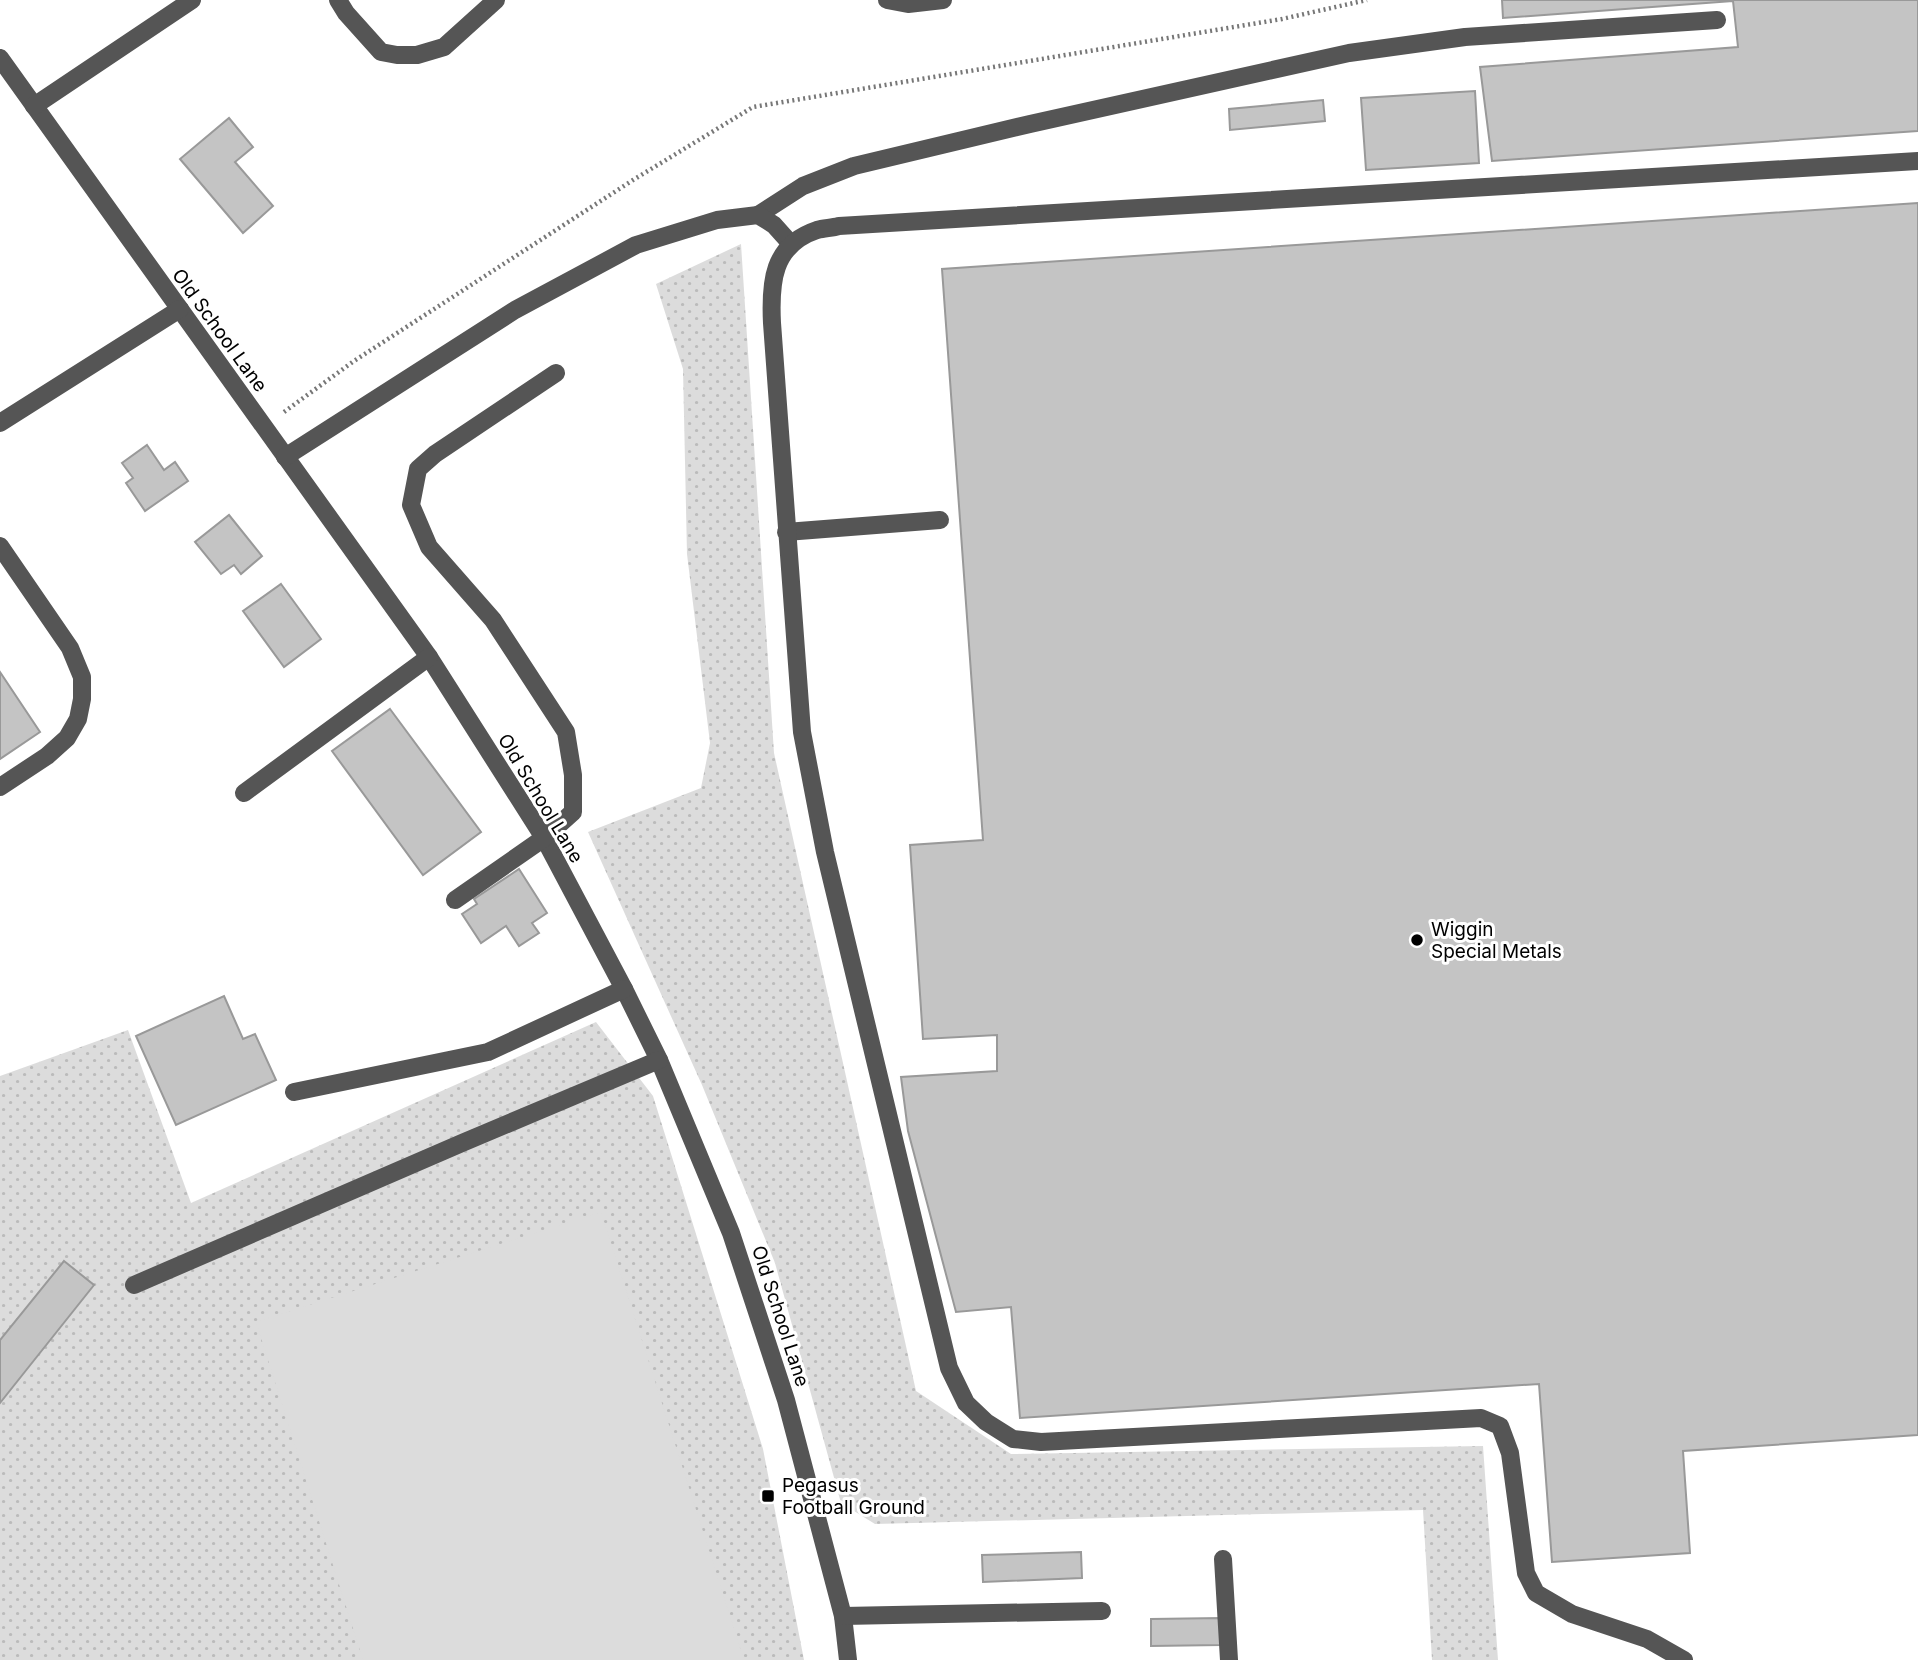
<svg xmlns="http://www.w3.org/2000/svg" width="1918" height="1660" viewBox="0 0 1918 1660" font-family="Inter,sans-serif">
	<defs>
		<pattern id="grass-dots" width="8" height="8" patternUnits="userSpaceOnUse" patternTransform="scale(1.75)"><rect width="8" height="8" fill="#dcdcdc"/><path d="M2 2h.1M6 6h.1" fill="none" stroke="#bbb" stroke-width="1.8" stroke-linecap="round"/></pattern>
	</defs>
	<rect width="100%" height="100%" fill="#fff"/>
	<!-- grass -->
	<g fill="url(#grass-dots)">
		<path d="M741,244L774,753L916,1391L1011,1454L1483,1446L1498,1660H1432L1423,1510L875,1524L841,1503L775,1263L702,1085L588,832L701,788L710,743L687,554L683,369L656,284Z"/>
		<path d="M596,1022L653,1096L763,1449L804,1660H0V1076L128,1030L191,1203Z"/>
	</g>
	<!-- garden -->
	<path fill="#dcdcdc" d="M601,1212L744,1660H363L256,1322Z"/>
	<!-- building -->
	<g fill="#c4c4c4" stroke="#999" stroke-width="2">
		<path d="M1502,0H1918V131L1492,161L1480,67L1738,47L1733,1L1503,18Z"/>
		<path d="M1475,91L1479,163L1366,170L1361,98Z"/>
		<path d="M1323,100L1325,121L1230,130L1229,109Z"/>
		<path d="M229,118L253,147L235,162L273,206L243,233L180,159Z"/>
		<path d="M1918,203V1435L1683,1451L1690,1553L1552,1562L1539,1384L1020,1418L1011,1307L956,1312L908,1131L901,1077L997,1071V1035L923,1039L910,845L983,840L942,269Z"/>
		<path d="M147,445L164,470L175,462L188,481L145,511L126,483L133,478L122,463Z"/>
		<path d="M229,515L262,556L241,574L234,565L221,574L195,542Z"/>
		<path d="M281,584L321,639L284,667L243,611Z"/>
		<path d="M0,672L40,732L0,759Z"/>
		<path d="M390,709L481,832L423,875L332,751Z"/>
		<path d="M519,869L547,913L532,923L539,933L519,946L506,926L481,943L462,914L477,904L474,899Z"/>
		<path d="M224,996L243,1039L255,1034L276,1080L176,1125L136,1036Z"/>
		<path d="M64,1261L94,1285L0,1403V1340Z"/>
		<path d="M1081,1552L1082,1578L983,1582L982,1555Z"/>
		<path d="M1221,1618V1645L1151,1646V1619Z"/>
	</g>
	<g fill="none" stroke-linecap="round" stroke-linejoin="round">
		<!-- path -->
		<path stroke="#777" stroke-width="4.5" stroke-dasharray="2 3.5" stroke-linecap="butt" d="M284,412L354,361L633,180L753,107L1282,19L1367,0"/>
		<!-- minor -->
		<g stroke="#555" stroke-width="18">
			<path d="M338,0L346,13L381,52L397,55H417L444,47L496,0"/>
			<path d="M887,0L908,4L943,0"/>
			<path d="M0,58L429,657L544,838L624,989L659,1060L731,1233L786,1400L843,1616L848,1660"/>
			<path d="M34,106L192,0"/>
			<path d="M758,215L803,186L854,166L1030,124L1349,53L1465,37L1717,20"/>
			<path d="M0,423L180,309"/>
			<path d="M285,457L515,310L636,245L717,220L758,215L774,225L791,244"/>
			<path d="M786,532L940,520"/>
			<path d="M0,546L70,648L82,677V699L78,719L67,738L47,756L0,787"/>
			<path d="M244,793L429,657"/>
			<path d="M455,900L544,838L573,812V775L566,732L493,620L429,547L411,505L418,469L435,454L556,373"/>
			<path d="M294,1092L488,1052L624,989"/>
			<path d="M134,1285L462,1143L659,1060"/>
			<path d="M1223,1559L1229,1660"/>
			<path d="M843,1616L1102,1611"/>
			<path d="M1684,1660L1647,1639L1572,1614L1536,1593L1526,1573L1510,1453L1500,1426L1481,1418L1041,1442L1013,1439L986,1422L966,1403L949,1368L825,852L802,732L772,323C770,283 772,245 817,230C824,228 832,228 839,226L1918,161"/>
		</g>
	</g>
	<!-- markers -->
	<g fill="#000" stroke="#fff" stroke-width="2.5">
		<circle cx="1417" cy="940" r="7"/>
		<rect x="761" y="1489" width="14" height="14" rx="3.5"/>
	</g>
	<g text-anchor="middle" stroke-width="6" stroke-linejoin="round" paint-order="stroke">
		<!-- street labels -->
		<g font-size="19" fill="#000" stroke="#fff">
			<text transform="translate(220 330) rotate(54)" y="7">Old School Lane</text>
			<text transform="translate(541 798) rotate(59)" y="7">Old School Lane</text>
			<text transform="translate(781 1316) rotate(72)" y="7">Old School Lane</text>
		</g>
		<!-- poi labels -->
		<g font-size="19" fill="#000" stroke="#fff" text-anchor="start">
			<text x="1431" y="936">Wiggin<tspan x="1431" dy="22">Special Metals</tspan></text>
			<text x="782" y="1492">Pegasus<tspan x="782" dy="22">Football Ground</tspan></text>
		</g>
	</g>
</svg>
